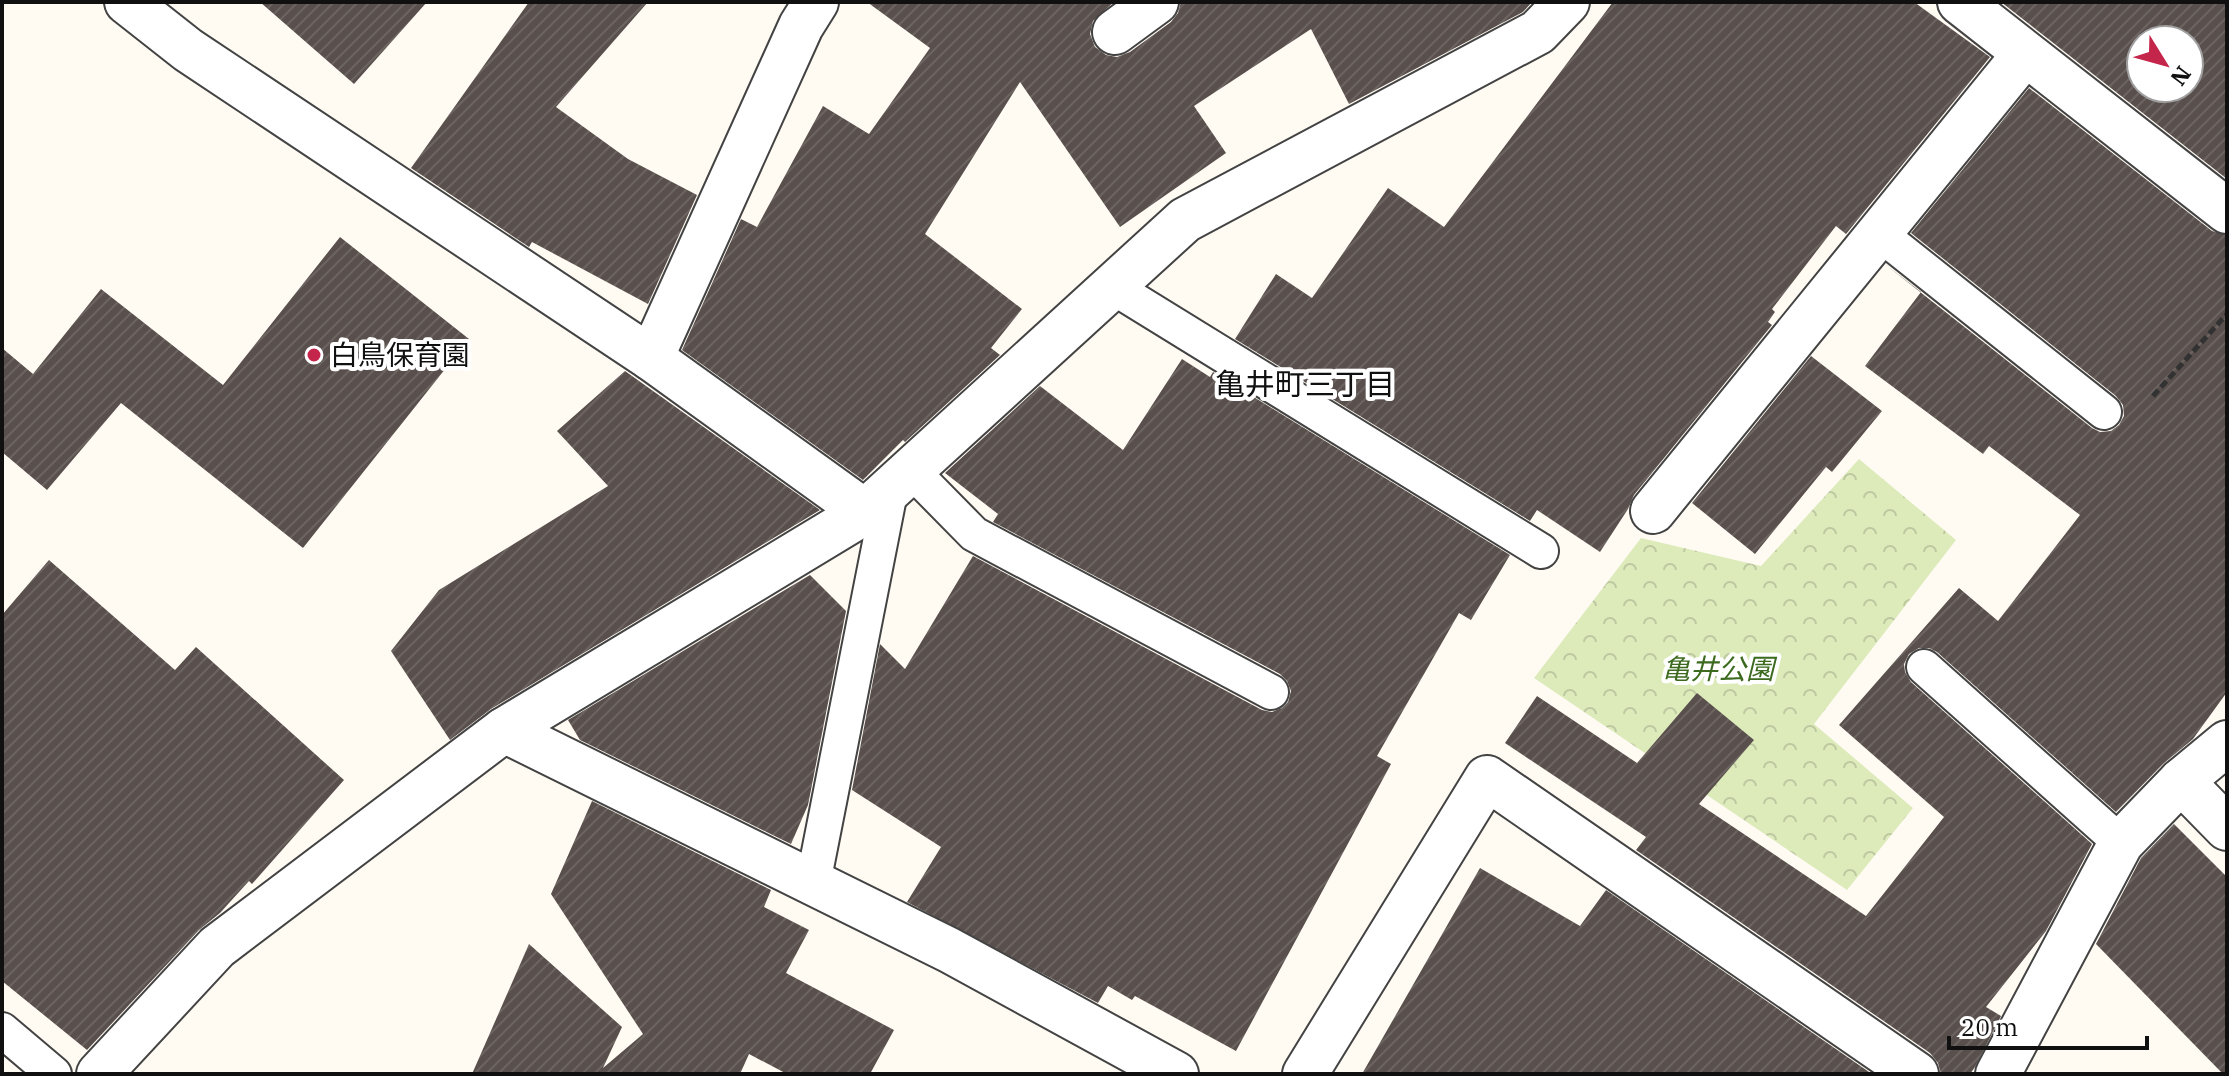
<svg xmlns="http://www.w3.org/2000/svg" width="2229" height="1076" viewBox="0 0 2229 1076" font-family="'IBM Plex Serif','Noto Sans JP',serif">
	<defs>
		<pattern id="park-crowns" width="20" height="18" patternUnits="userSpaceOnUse" patternTransform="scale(2)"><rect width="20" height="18" fill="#ddebbb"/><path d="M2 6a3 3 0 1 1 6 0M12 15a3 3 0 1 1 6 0" fill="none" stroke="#bdc8a0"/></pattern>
		<pattern id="building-hatch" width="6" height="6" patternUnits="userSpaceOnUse" patternTransform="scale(2)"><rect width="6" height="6" fill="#594f4c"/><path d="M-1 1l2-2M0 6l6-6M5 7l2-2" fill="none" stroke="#6c6461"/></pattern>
	</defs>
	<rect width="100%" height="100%" fill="#fffbf3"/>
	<!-- park -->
	<path fill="url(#park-crowns)" d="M1859,459L1956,540L1814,724L1913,808L1847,890L1534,678L1641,538L1761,566Z"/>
	<!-- building -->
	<g fill="url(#building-hatch)" fill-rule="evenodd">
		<path d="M260,2H427L354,84Z"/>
		<path d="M529,2H648L556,107L628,159L697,195L648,304L532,242L529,247L411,168Z"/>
		<path d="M867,2H1114L1093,21L1090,34L1095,47L1106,55L1117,57L1130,52L1171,22L1178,13L1181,2H1532L1523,12L1349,104L1311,29L1194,106L1226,153L1120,227L1020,82L925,234L1022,309L991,348L1000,355L905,442L903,440L863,480L682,350L741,219L757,227L823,106L869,134L930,48Z"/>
		<path d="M1613,2H1914L1990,57L1846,234L1836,226L1772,309L1775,312L1768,322L1772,325L1634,495L1628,509L1600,552L1537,510L1530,521L1235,339L1276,274L1312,298L1388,188L1444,227Z"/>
		<path d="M2001,2H2227V179ZM2141,40H2189V88H2141Z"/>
		<path d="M2029,88L2212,231L2227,235V692L2193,739L2163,764L2116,812L1937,652L1929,648H1919L1909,654L1904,664L1905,672L1911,682L2092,844L2046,931L1986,1007L2001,1016L1975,1067L1970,1074H1941L1938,1063L1930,1053L1636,850L1646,837L1505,743L1537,696L1637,763L1697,693L1754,740L1699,804L1866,916L1944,817L1839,725L1959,588L1998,621L2080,515L1989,446L1983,454L1865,366L1921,292L1886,265L2092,428L2100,432L2111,431L2119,425L2124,416L2123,405L2116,396L1911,233Z"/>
		<path d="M340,237L469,339L303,548L121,403L47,490L2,452V348L33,374L101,289L223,385Z"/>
		<path d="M1811,356L1882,411L1832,472L1826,467L1755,554L1692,503Z"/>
		<path d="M1182,359L1210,377L1213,372L1510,555L1471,620L1459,613L1377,756L1391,764L1236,1051L1135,996L1132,1000L1108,986L1098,1003L907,902L941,847L852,790L880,644L905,669L973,556L1262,710L1272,712L1282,708L1288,702L1291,691L1287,681L1280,674L993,522L998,514L945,473L1040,386L1123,450Z"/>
		<path d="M625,371L820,510L491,709L450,740L391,651L439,590L608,486L557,431Z"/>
		<path d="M49,560L175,670L196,647L344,780L252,884L249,881L220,913L199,930L87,1050L2,981V615Z"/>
		<path d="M810,575L846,611L808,805L791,844L580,740L568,720Z"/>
		<path d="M592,801L771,890L764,907L809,930L786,973L894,1030L870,1074H787L749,1054L740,1074H472L529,944L622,1027L603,1068L643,1034L551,894Z"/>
		<path d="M2174,824L2227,877V1074H2223L2096,944L2141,858Z"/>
		<path d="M1480,868L1580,926L1606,890L1872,1074H1362Z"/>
	</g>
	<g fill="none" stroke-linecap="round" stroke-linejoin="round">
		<!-- lane casing -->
		<g stroke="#434343" stroke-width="38">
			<g id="lane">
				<path d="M1880,234L2104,412"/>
				<path d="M1113,287L1541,551"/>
				<path d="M911,470L974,534L1271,692"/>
				<path d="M1924,667L2121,843"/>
				<path d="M813,883L891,487"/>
				<path d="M2,1030L54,1074"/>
			</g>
		</g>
		<!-- street casing -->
		<g stroke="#434343" stroke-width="48">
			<g id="street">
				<path d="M127,2L188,50L651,358L865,512"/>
				<path d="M1960,2L2227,211"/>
				<path d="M1115,32L1156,2"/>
				<path d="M651,358L801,26L816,2"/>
				<path d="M1653,511L2025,54"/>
				<path d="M504,730L949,950L1176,1074"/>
				<path d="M2181,781L2227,828"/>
				<path d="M99,1074L217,947L504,730L865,512L1185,220L1538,32L1567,2"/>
				<path d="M1305,1074L1487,778L1916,1074"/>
				<path d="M1998,1074L2121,843L2181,781L2227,743"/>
			</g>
		</g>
		<!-- path -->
		<path stroke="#323232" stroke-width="5" stroke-dasharray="8 4" stroke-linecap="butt" d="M2153,396L2227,314"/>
		<!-- lane -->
		<use href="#lane" stroke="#fff" stroke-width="34"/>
		<!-- street -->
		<use href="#street" stroke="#fff" stroke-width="44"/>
	</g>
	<!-- markers -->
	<circle fill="#c4254a" stroke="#fff" stroke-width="3" cx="314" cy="355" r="8"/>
	<g text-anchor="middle" stroke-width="8" stroke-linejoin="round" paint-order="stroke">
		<!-- poi labels -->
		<g font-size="28" fill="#101010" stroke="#fff" text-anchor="start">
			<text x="330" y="365">白鳥保育園</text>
		</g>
		<!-- park labels -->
		<g font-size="28" font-style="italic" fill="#3c6a1e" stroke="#fff">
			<text x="1718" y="679">亀井公園</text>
		</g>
		<!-- neighbourhood labels -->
		<g font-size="30" fill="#101010" stroke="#fff">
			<text x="1305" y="395">亀井町三丁目</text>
		</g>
	</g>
	<!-- border -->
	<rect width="2229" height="1076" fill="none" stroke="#101010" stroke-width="8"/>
	<!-- north arrow -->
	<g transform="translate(2165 64) rotate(127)"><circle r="38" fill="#ffffff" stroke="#9f9f9f" stroke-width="2"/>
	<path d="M0-6L14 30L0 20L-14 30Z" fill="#c4254a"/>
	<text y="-12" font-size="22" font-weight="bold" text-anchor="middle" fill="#101010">N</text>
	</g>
	<!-- scale -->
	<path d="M1949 1036v12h198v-12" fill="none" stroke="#101010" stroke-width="4"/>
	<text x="1961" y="1036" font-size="24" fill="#101010" stroke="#ffffff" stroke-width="6" paint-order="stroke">20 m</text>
</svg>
